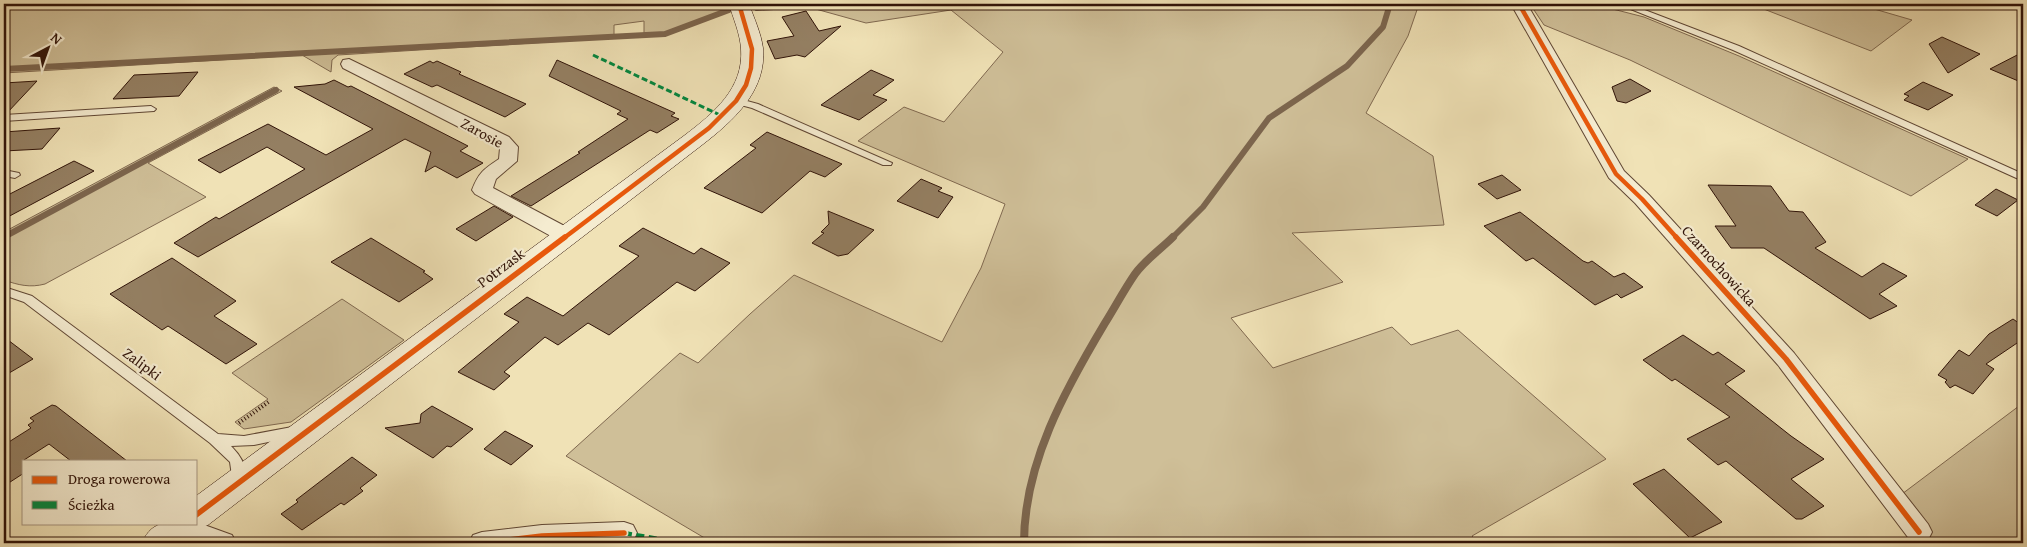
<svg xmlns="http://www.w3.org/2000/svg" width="2027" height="547" viewBox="0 0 2027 547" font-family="'Gentium Book Plus',serif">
	<rect width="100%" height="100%" fill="#f0e2b6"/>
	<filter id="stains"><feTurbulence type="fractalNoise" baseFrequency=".004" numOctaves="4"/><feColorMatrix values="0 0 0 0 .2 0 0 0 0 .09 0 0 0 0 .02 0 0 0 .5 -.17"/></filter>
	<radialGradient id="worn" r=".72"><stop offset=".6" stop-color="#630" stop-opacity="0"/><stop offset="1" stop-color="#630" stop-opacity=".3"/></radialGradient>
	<!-- green -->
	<g fill="#cfbf98" stroke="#806950">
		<path d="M4,4H729L730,8L667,33L644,36V21L614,25V38L338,55L332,60L331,72L302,55L4,73Z"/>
		<path d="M821,4H1419L1408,36L1366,113L1433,156L1444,225L1292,233L1343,282L1231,318L1273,368L1392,327L1411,345L1458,330L1606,459L1472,536L1479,543H713L566,456L680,353L698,363L750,314L794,275L942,342L981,268L1005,204L858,141L904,107L944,122L1003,52L951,10L866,23L812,8Z"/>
		<path d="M1530,4H1593L1644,17L1739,56L1968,159L1911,196L1630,60L1544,25Z"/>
		<path d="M1751,4H1857L1912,20L1871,51Z"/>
		<path d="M274,87L282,91L148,163L206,197L45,284C30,288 18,285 4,280V232Z"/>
		<path d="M342,299L404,340L291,422L244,429L235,422L268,399L232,373Z"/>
		<path d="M2023,403V543H1930L1898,497Z"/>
	</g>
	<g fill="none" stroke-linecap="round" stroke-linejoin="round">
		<!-- stream-far1 -->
		<g stroke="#7c654d" stroke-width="6">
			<path d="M757,8L820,4"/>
			<path d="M4,69L665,34L729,10"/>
			<path d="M4,237L276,90"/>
			<path d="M1172,238L1203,207L1269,118L1347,66L1383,27L1390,4"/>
		</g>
		<!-- stream -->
		<path stroke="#7c654d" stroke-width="8" d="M1024,543C1024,463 1065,390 1105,323C1115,307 1124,290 1135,274C1145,260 1161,249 1173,237"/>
	</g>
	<!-- building -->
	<g fill="#947f62" stroke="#301308">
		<path d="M806,11L819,31L841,26L805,57L797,55L775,59L767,41L794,36L782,17Z"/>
		<path d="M1942,37L1980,54L1948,73L1929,44Z"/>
		<path d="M2023,52V83L1990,69Z"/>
		<path d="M557,60L675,113L671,116L679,119L657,133L650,130L531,206L511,196L580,153L578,152L628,119L617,114L621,111L549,76Z"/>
		<path d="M430,61L433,63L437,61L461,72L459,74L526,104L505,117L437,85L432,87L404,74Z"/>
		<path d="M871,70L894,80L873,95L887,100L859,120L821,105Z"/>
		<path d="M198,72L179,96L113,99L134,75Z"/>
		<path d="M1630,79L1651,91L1626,103L1617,101L1612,87Z"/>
		<path d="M334,80L348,87L351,86L468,146L460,151L483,163L457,178L435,166L425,172L431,152L405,139L198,257L174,243L216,217L219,219L305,169L267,147L220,173L198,160L268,124L326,155L373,129L294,87L325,84Z"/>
		<path d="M37,81L7,113H4V83Z"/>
		<path d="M1923,82L1953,95L1928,110L1904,100L1909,96L1904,94Z"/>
		<path d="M60,128L42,149L4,151V132Z"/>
		<path d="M767,132L842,164L825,177L810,171L762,213L704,188L756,148L750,145Z"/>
		<path d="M74,161L94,171L4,219V197Z"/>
		<path d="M1502,175L1521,190L1497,199L1478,184Z"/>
		<path d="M921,179L942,188L938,191L953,197L938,218L897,201Z"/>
		<path d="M1708,185L1771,186L1789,211L1803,212L1826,242L1815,248L1862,277L1883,263L1907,276L1879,294L1897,306L1870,319L1764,248H1731L1715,226H1736Z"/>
		<path d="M1996,189L2018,200L1997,216L1975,205Z"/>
		<path d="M494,206L513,217L476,241L456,229Z"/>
		<path d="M828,211L874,230L848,254L838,256L812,243L824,233L821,232L829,224Z"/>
		<path d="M1520,212L1583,261L1588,263L1592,261L1614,277L1624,273L1643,287L1621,298L1617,294L1595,305L1533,258L1526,261L1484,226Z"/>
		<path d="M643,228L694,254L701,248L730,263L695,291L677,282L609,335L588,323L558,345L545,337L504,372L510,376L494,390L458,372L519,322L504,314L527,297L563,316L639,256L619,246Z"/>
		<path d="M371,238L425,271L423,272L433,279L399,302L331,262Z"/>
		<path d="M172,258L236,301L214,316L257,344L226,364L168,326L162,330L110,294Z"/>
		<path d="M2013,319L2023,326V339L1986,364L1994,369L1973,394L1955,385L1950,388L1945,382L1947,380L1938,375L1959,350L1969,356L1989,334Z"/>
		<path d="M1683,335L1713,355L1718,352L1745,371L1725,384L1791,436L1824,459L1791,479L1824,506L1802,519H1796L1726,461L1718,465L1687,439L1730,417L1675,379L1672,381L1643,360Z"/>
		<path d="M4,337L33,359L4,376Z"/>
		<path d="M52,405L56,406L127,461H71L49,444L24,460V473L4,486V445L31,428L28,425L34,421L30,418Z"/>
		<path d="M432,406L473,429L451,447L447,446L433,458L385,428L420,423L421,414Z"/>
		<path d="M505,431L533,446L511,465L484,449Z"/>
		<path d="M352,457L377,475L360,488L363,491L344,505L341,503L302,530L281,514L298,502L296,500Z"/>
		<path d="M1664,469L1722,522L1690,538L1633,484Z"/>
	</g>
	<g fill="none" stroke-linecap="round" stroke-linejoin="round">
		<!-- lane casing -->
		<g stroke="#604734" stroke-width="2">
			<g id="lane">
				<path d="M1618,4H1629L1739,46L2023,174V181L1733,50Z"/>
				<path d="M736,98L758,104L892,163L891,165H883L752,108L733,103V99Z"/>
				<path d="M151,106L156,109L154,111L4,121V115Z"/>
				<path d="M4,170L19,173L20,175L15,178L4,176Z"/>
				<path d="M4,287L32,296L218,434L244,436L292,427L297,428L298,432L297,436L254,445L231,446C240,455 250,469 243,483L238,484L233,483L230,462L210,443L24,302L4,295Z"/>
			</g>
		</g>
		<!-- street casing -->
		<g stroke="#604734" stroke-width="2">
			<g id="street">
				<path d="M1511,4H1527L1624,171L1649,195L1794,353L1928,524L1932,532L1928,540L1919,543L1910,540L1778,365L1635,203L1609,178Z"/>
				<path d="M349,59L509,137L518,147L517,161L496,179L493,188L572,230L575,235L572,240L565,242L558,240L475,194L472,190C479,172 484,169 499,159L500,148L343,68L341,64L343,60Z"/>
				<path d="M196,522L232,535L236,543H191L171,536L167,528L169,523Z"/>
				<path d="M624,522L633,525L637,533L633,541L627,543H469L473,535L482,532L542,525Z"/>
			</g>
		</g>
		<!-- secondary casing -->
		<g stroke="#301308" stroke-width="1">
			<path id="secondary" d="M729,4H749C754,18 761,33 763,48C767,91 733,121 702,145L208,525L200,528C189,547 162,543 142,543C153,517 172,523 196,523V496L685,135C714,113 744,88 741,49C740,33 733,18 729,4Z"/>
		</g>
		<!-- path -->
		<path stroke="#301308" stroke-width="4" stroke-dasharray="1 2.5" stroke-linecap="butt" d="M239,423L270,401"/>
		<!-- lane -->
		<use href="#lane" fill="#f5ecd0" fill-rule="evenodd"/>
		<!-- street -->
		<use href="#street" fill="#f5ecd0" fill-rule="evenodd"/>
		<!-- secondary -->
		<use href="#secondary" fill="#f5ecd0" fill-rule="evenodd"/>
		<!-- quiet-far1 -->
		<path stroke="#00873e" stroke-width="3" stroke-dasharray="6 3" stroke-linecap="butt" d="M593,55L722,116"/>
		<!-- quiet -->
		<path stroke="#00873e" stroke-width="4.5" stroke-dasharray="8 4.5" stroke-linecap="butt" d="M624,533L682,543"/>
		<!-- cycleway-far1 casing -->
		<g stroke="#f5ecd0" stroke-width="7">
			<g id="cycleway-far1">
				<path d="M1519,4L1616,174L1642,199L1677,238"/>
				<path d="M564,238L709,128L736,101L746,85L751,68L752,49L739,4"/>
			</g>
		</g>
		<!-- cycleway casing -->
		<g stroke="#f5ecd0" stroke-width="9">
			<g id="cycleway">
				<path d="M1676,237L1786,359L1919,532"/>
				<path d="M196,515L565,237"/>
				<path d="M482,543L542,536L624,533"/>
			</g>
		</g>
		<!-- cycleway-far1 -->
		<use href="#cycleway-far1" stroke="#e8590c" stroke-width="4.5"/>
		<!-- cycleway -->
		<use href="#cycleway" stroke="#e8590c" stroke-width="5.5"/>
	</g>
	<g text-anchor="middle" stroke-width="4.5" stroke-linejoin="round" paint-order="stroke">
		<!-- street labels -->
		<g font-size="15" fill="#301308" stroke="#f5ecd0">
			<text transform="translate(482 133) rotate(29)" y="5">Zarosie</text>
			<text transform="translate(1719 266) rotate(48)" y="5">Czarnochowicka</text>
			<text transform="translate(501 268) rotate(-37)" y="5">Potrzask</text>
			<text transform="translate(142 364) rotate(37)" y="5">Zalipki</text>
		</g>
	</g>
	<!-- margin -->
	<rect width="2027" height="547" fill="none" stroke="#f0e2b6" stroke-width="20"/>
	<rect x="5" y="5" width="2017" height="537" fill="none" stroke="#301308" stroke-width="2.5"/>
	<rect x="10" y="10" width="2007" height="527" fill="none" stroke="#301308"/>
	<!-- legend -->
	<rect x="22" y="460" width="175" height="65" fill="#f5ecd0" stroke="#a69580"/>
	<rect x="32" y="476" width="25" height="8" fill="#e8590c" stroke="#a69580"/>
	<text x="68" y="484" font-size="15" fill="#301308">Droga rowerowa</text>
	<rect x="32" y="501" width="25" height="8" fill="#00873e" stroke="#a69580"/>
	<text x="68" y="510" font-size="15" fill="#301308">Ścieżka</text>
	<!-- north arrow -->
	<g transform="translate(48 48) rotate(41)" stroke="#f5ecd0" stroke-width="4" paint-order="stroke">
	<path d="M0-4L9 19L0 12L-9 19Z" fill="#301308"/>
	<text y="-8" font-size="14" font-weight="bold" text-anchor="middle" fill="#301308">N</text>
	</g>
	<rect width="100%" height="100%" filter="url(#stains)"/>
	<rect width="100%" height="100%" fill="url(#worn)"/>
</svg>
